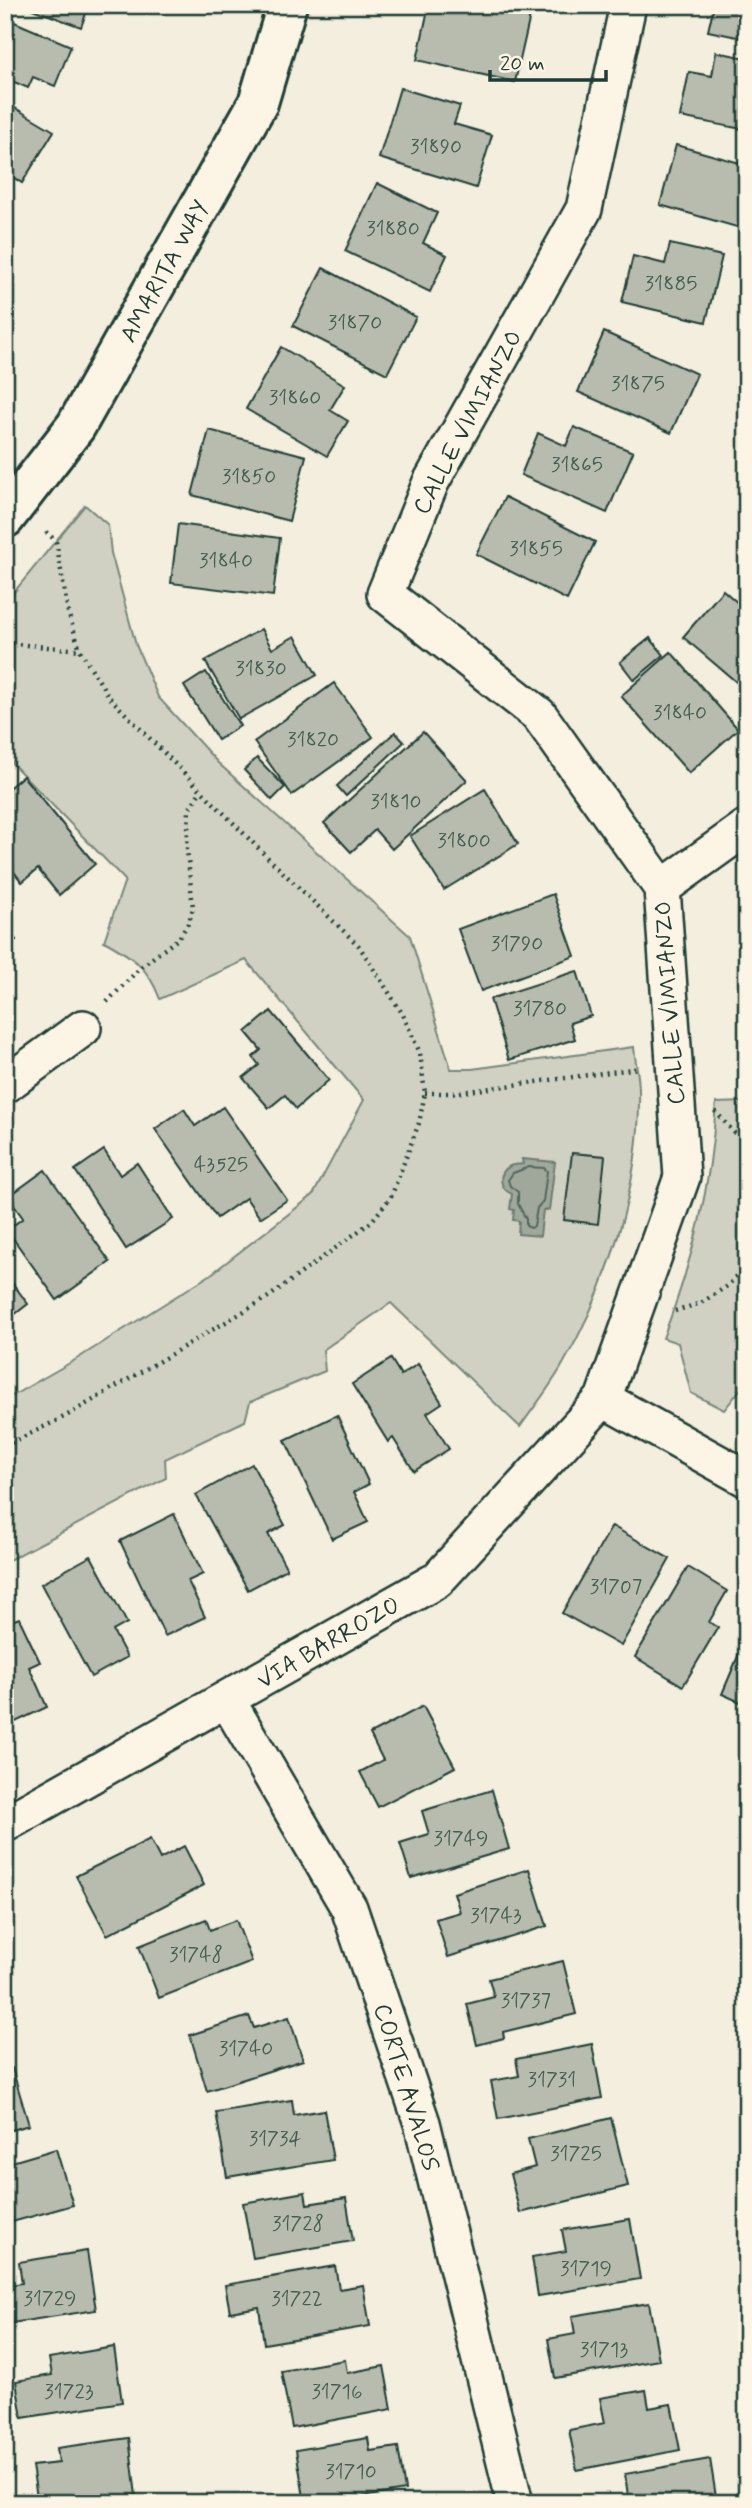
<svg xmlns="http://www.w3.org/2000/svg" width="752" height="2508" viewBox="0 0 752 2508" font-family="Mynerve,sans-serif">
	<rect width="100%" height="100%" fill="#f3eede"/>
	<filter id="ink" filterUnits="userSpaceOnUse"><feTurbulence type="fractalNoise" baseFrequency=".0143" numOctaves="2"/><feDisplacementMap in="SourceGraphic" scale="14" xChannelSelector="R" yChannelSelector="G"/><feConvolveMatrix kernelMatrix="1 2 1 2 8 2 1 2 1" color-interpolation-filters="sRGB"/></filter>
	<g filter="url(#ink)">
		<!-- green -->
		<g fill="#d0d1c2" stroke="#78877b" stroke-width="2">
			<path d="M85,505L108,525L111,553L136,645L158,697L218,763L410,936L451,1069H472L634,1047C635,1061 639,1076 639,1090C641,1184 609,1285 562,1366C550,1387 534,1407 520,1427L391,1303L323,1350L325,1371L250,1402L245,1421L165,1459L166,1478L5,1562V1400L75,1360L210,1275L313,1195L364,1100L246,960L160,999C148,967 133,957 104,941L125,880L5,756V603Z"/>
			<path d="M747,1102V1381L724,1410L691,1393L678,1343L663,1338C693,1260 711,1187 716,1103Z"/>
		</g>
		<!-- water -->
		<path fill="#a0a89b" stroke="#6c7d72" stroke-width="2" d="M522,1159L555,1162L549,1210H543L540,1236L518,1234L519,1221L513,1220L514,1210L510,1209L512,1194C499,1189 497,1173 510,1166C514,1164 519,1165 523,1164Z"/>
		<g fill="none" stroke-linecap="round" stroke-linejoin="round">
			<!-- shore -->
			<path stroke="#53685d" stroke-width="2" d="M529,1167L544,1168L547,1171L543,1201L537,1208L534,1226L531,1228L526,1226V1219L518,1204V1192L510,1186L508,1180L513,1173Z"/>
		</g>
		<!-- building -->
		<g fill="#b8bcae" stroke="#1f3d34" stroke-width="2">
			<path d="M34,5H89L81,27L32,9Z"/>
			<path d="M429,5H481L530,16L515,82L417,60Z"/>
			<path d="M714,5H747V39L708,31Z"/>
			<path d="M5,18L71,46L55,86L33,77L28,88L5,78Z"/>
			<path d="M716,52L747,58V130L680,117L689,72L712,76Z"/>
			<path d="M400,88L460,106L454,124L492,135L476,188L379,158Z"/>
			<path d="M5,102L54,131L22,183L5,172Z"/>
			<path d="M676,145L747,165V230L660,205Z"/>
			<path d="M377,183L437,213L423,243L447,255L430,292L345,251Z"/>
			<path d="M670,244L722,256L706,322L622,302L633,256L665,264Z"/>
			<path d="M323,268L416,317L387,374L293,326Z"/>
			<path d="M604,332L697,374L671,433L578,392Z"/>
			<path d="M281,347L345,385L330,410L348,421L327,456L246,409Z"/>
			<path d="M574,427L633,452L607,513L521,475L538,433L566,446Z"/>
			<path d="M209,430L306,456L289,521L192,495Z"/>
			<path d="M505,497L595,542L567,600L476,554Z"/>
			<path d="M178,524L280,538L273,596L171,583Z"/>
			<path d="M747,551V577L738,573Z"/>
			<path d="M723,590L747,611V691L683,637Z"/>
			<path d="M261,629L272,649L295,636L317,675L239,719L205,661Z"/>
			<path d="M650,638L664,655L634,680L620,662Z"/>
			<path d="M671,652L738,729L689,773L621,696Z"/>
			<path d="M206,672L240,726L218,740L184,686Z"/>
			<path d="M334,683L373,737L292,795L254,742Z"/>
			<path d="M395,732L404,742L346,796L337,786Z"/>
			<path d="M423,732L467,780L392,849L375,830L351,852L324,823Z"/>
			<path d="M257,758L285,787L272,800L244,770Z"/>
			<path d="M23,776L95,864L59,895L38,869L22,882L5,861V791Z"/>
			<path d="M485,789L518,844L444,890L410,836Z"/>
			<path d="M553,894L575,956L481,991L458,929Z"/>
			<path d="M5,928L16,940L5,949Z"/>
			<path d="M577,971L591,1016L570,1023L575,1039L509,1060L490,999Z"/>
			<path d="M271,1011L329,1080L296,1109L285,1095L269,1108L243,1078L259,1065L253,1057L261,1050L246,1032Z"/>
			<path d="M223,1107L287,1200L260,1218L246,1198L217,1218L155,1129L184,1109L195,1126Z"/>
			<path d="M104,1150L120,1175L137,1163L173,1219L126,1249L75,1170Z"/>
			<path d="M572,1153L605,1156L598,1224L564,1220Z"/>
			<path d="M45,1170L110,1262L57,1300L7,1230L23,1218L8,1197Z"/>
			<path d="M5,1273L28,1304L5,1322Z"/>
			<path d="M391,1359L401,1375L418,1364L442,1403L427,1413L449,1449L414,1471L393,1438L388,1442L352,1384Z"/>
			<path d="M337,1415L369,1484L354,1492L368,1522L332,1539L285,1440Z"/>
			<path d="M252,1464L285,1525L268,1534L287,1569L248,1590L196,1495Z"/>
			<path d="M174,1514L203,1574L188,1581L205,1617L165,1636L120,1541Z"/>
			<path d="M612,1526L670,1559L621,1646L562,1613Z"/>
			<path d="M91,1556L127,1623L113,1631L127,1657L91,1677L41,1584Z"/>
			<path d="M688,1567L727,1591L709,1622L718,1627L683,1686L635,1657Z"/>
			<path d="M19,1618L40,1662L29,1667L47,1707L5,1727V1624Z"/>
			<path d="M747,1635V1705L722,1694Z"/>
			<path d="M423,1706L455,1767L378,1807L360,1772L383,1760L370,1734Z"/>
			<path d="M492,1790L509,1849L411,1878L400,1843L429,1834L422,1811Z"/>
			<path d="M150,1839L160,1859L184,1846L204,1885L107,1935L76,1876Z"/>
			<path d="M529,1869L547,1926L448,1957L436,1919L460,1912L454,1893Z"/>
			<path d="M206,1919L210,1930L236,1920L252,1962L159,1998L139,1946Z"/>
			<path d="M563,1961L576,2014L503,2032L504,2038L477,2045L467,2004L494,1997L489,1979Z"/>
			<path d="M249,2016L254,2028L289,2017L303,2060L207,2091L190,2035Z"/>
			<path d="M592,2044L602,2098L498,2119L491,2081L519,2076L516,2059Z"/>
			<path d="M12,2068L29,2125L5,2132V2069Z"/>
			<path d="M292,2100L294,2115L324,2110L333,2160L227,2177L216,2112Z"/>
			<path d="M611,2118L628,2186L520,2213L510,2174L535,2167L528,2139Z"/>
			<path d="M56,2149L73,2205L5,2224V2164Z"/>
			<path d="M305,2192L307,2204L346,2198L353,2241L253,2258L243,2203Z"/>
			<path d="M630,2219L640,2279L538,2296L532,2257L566,2251L562,2230Z"/>
			<path d="M87,2251L96,2310L5,2324V2286L22,2283L19,2262Z"/>
			<path d="M335,2266L339,2289L363,2285L370,2326L264,2344L259,2307L230,2312L225,2285Z"/>
			<path d="M649,2303L659,2360L555,2378L548,2339L575,2334L572,2316Z"/>
			<path d="M114,2347L122,2402L22,2418L16,2381L52,2375L49,2358Z"/>
			<path d="M345,2360L347,2373L384,2366L392,2409L292,2428L281,2371Z"/>
			<path d="M646,2390L649,2408L671,2404L680,2450L577,2470L569,2430L605,2423L600,2398Z"/>
			<path d="M129,2438L136,2496L86,2503H38L32,2466L59,2463L57,2448Z"/>
			<path d="M368,2438L370,2451L398,2447L405,2490L327,2503H305L296,2450Z"/>
			<path d="M710,2459L717,2503H629L625,2474Z"/>
		</g>
		<g fill="none" stroke-linecap="round" stroke-linejoin="round">
			<!-- street casing -->
			<g stroke="#1f3d34" stroke-width="40">
				<g id="street">
					<path d="M662,888L747,827"/>
					<path d="M5,1085L83,1028"/>
					<path d="M603,1399L747,1479"/>
					<path d="M227,1700L349,1908L422,2123L515,2503"/>
					<path d="M5,1824L437,1580L603,1399L682,1177L662,888L539,715L385,594L431,482L584,209L628,5"/>
				</g>
			</g>
			<!-- secondary casing -->
			<g stroke="#1f3d34" stroke-width="44">
				<path id="secondary" d="M5,518L76,426L258,103L287,5"/>
			</g>
			<!-- path -->
			<g stroke="#1f3d34" stroke-width="4.5" stroke-dasharray="2 5" stroke-linecap="butt">
				<path d="M5,643L80,650"/>
				<path d="M107,1002L142,966L179,938L189,922L193,908L187,850L189,810L201,790"/>
				<path d="M425,1093H454L640,1068"/>
				<path d="M715,1111L747,1147"/>
				<path d="M675,1311L701,1303L729,1285L747,1261"/>
				<path d="M5,1446L66,1416L270,1296L371,1222L391,1197L419,1123L425,1093L420,1053L402,1013L359,946L262,852L109,697L80,650L68,612L56,541L45,531"/>
			</g>
			<!-- street -->
			<use href="#street" stroke="#fcf5e5" stroke-width="35"/>
			<!-- secondary -->
			<use href="#secondary" stroke="#fcf5e5" stroke-width="38"/>
		</g>
	</g>
	<g text-anchor="middle" stroke-width="5" stroke-linejoin="round" paint-order="stroke">
		<!-- number labels -->
		<g font-size="21" fill="#455d52">
			<text x="436" y="153">31890</text>
			<text x="393" y="235">31880</text>
			<text x="671" y="290">31885</text>
			<text x="355" y="329">31870</text>
			<text x="638" y="390">31875</text>
			<text x="295" y="404">31860</text>
			<text x="577" y="471">31865</text>
			<text x="249" y="483">31850</text>
			<text x="536" y="555">31855</text>
			<text x="226" y="567">31840</text>
			<text x="261" y="675">31830</text>
			<text x="680" y="719">31840</text>
			<text x="313" y="746">31820</text>
			<text x="396" y="808">31810</text>
			<text x="464" y="847">31800</text>
			<text x="517" y="950">31790</text>
			<text x="540" y="1015">31780</text>
			<text x="221" y="1171">43525</text>
			<text x="616" y="1593">31707</text>
			<text x="461" y="1845">31749</text>
			<text x="496" y="1922">31743</text>
			<text x="196" y="1961">31748</text>
			<text x="526" y="2007">31737</text>
			<text x="246" y="2055">31740</text>
			<text x="552" y="2086">31731</text>
			<text x="275" y="2145">31734</text>
			<text x="576" y="2160">31725</text>
			<text x="298" y="2230">31728</text>
			<text x="586" y="2275">31719</text>
			<text x="50" y="2305">31729</text>
			<text x="297" y="2305">31722</text>
			<text x="604" y="2356">31713</text>
			<text x="69" y="2398">31723</text>
			<text x="337" y="2398">31716</text>
			<text x="351" y="2478">31710</text>
		</g>
		<!-- street labels -->
		<g font-size="24" fill="#1f3d34" stroke="#fcf5e5">
			<text transform="translate(164 271) rotate(-61)" y="8">AMARITA WAY</text>
			<text transform="translate(467 422) rotate(-62)" y="8">CALLE VIMIANZO</text>
			<text transform="translate(669 1003) rotate(-94)" y="8">CALLE VIMIANZO</text>
			<text transform="translate(328 1642) rotate(-30)" y="8">VIA BARROZO</text>
			<text transform="translate(407 2087) rotate(73)" y="8">CORTE AVALOS</text>
		</g>
	</g>
	<!-- margin -->
	<rect width="752" height="2508" fill="none" stroke="#fcf5e5" stroke-width="28"/>
	<rect x="14" y="14" width="724" height="2480" fill="none" stroke="#1f3d34" stroke-width="2.5" filter="url(#ink)"/>
	<!-- scale -->
	<path d="M490 70v10h116v-10" fill="none" stroke="#1f3d34" stroke-width="3.5"/>
	<text x="500" y="70" font-size="21" fill="#1f3d34" stroke="#fcf5e5" stroke-width="5" paint-order="stroke">20 m</text>
</svg>
